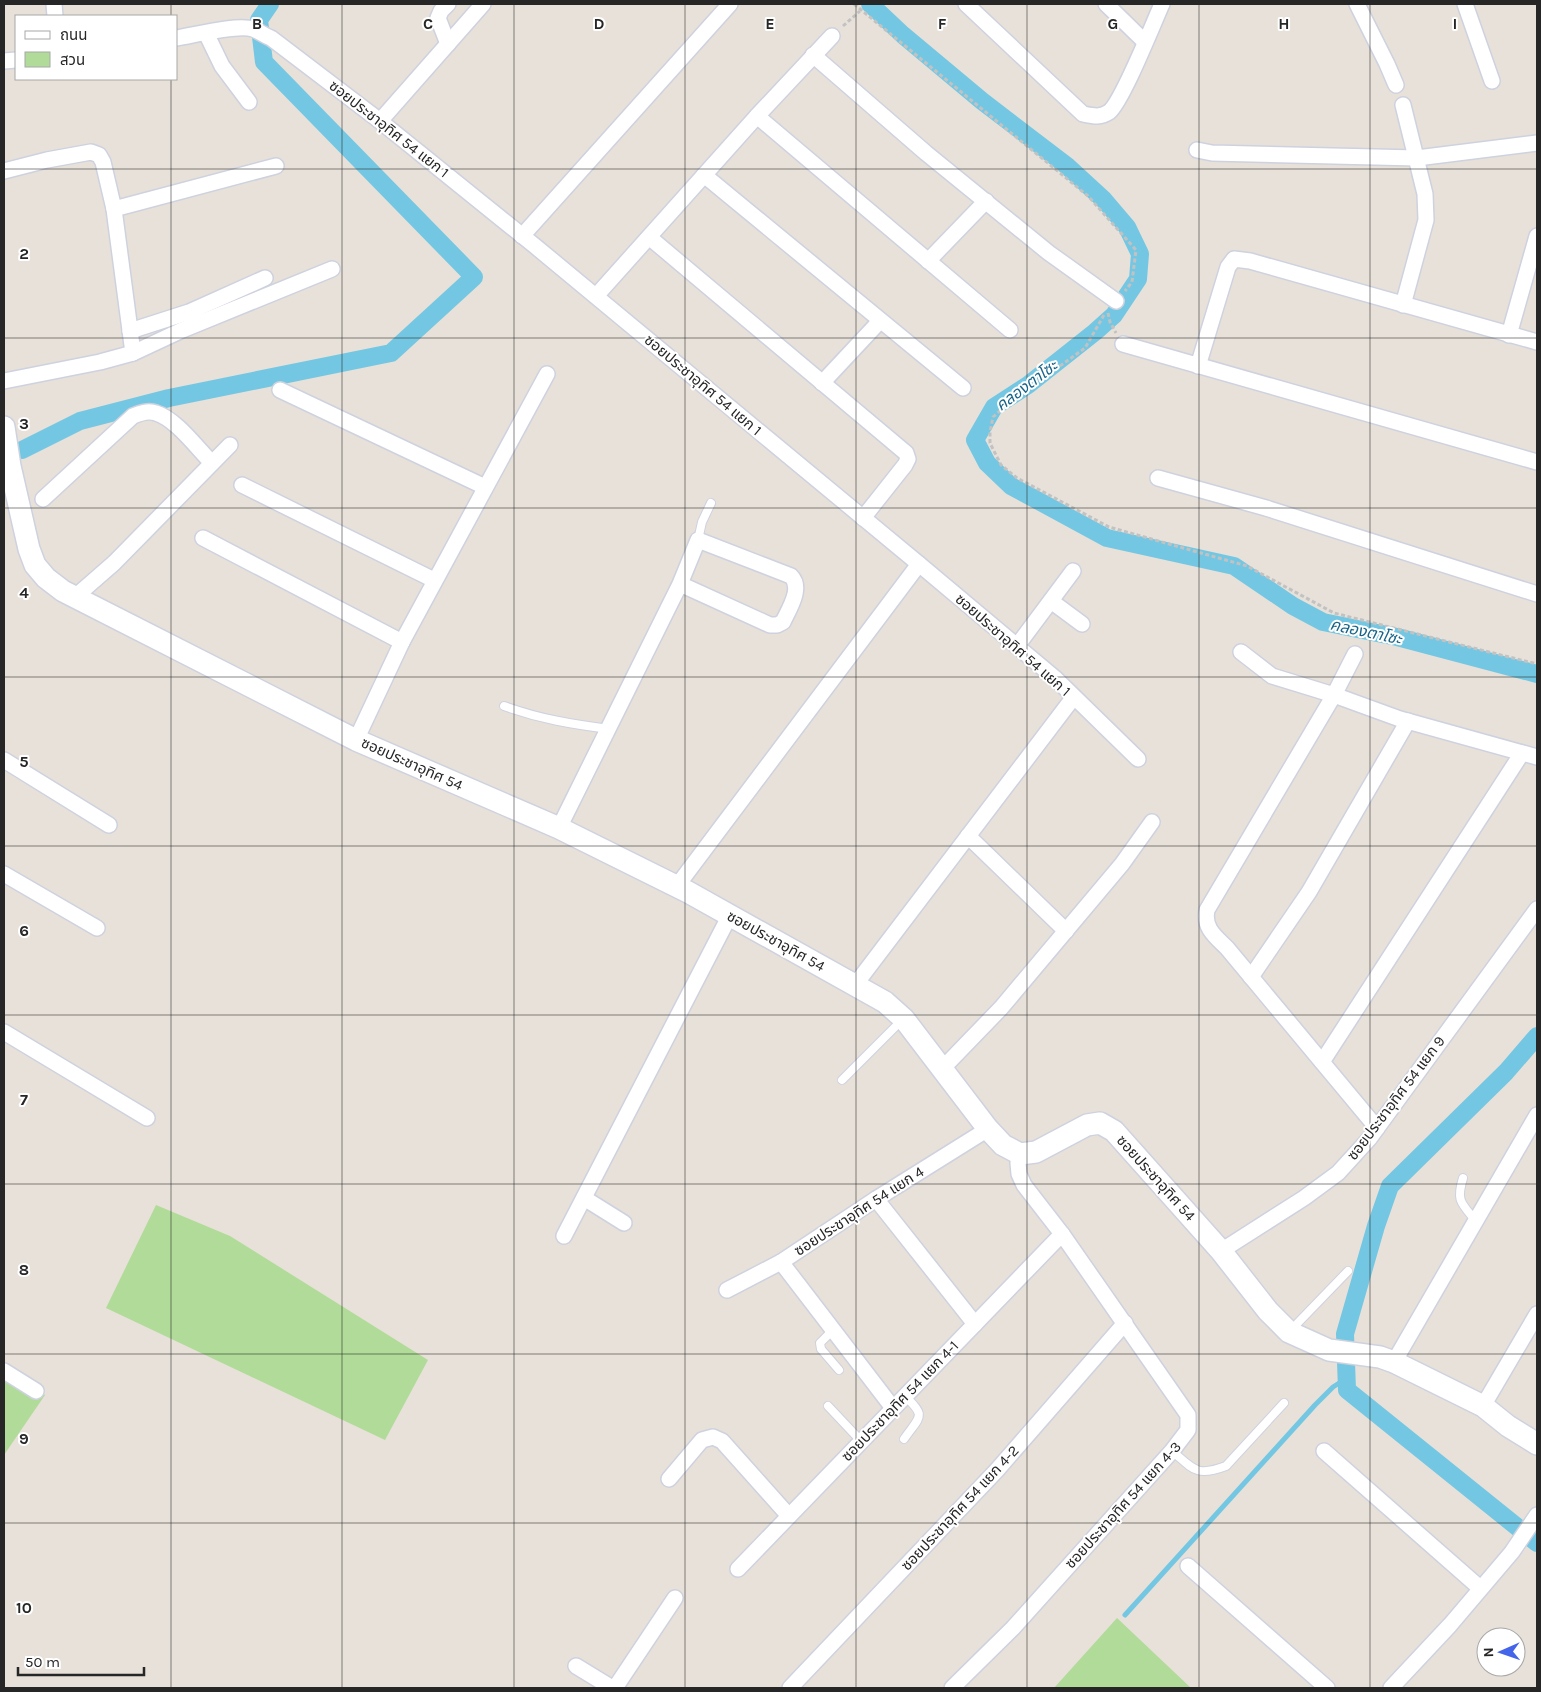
<svg xmlns="http://www.w3.org/2000/svg" width="1541" height="1692" viewBox="0 0 1541 1692" font-family="Karla,'Noto Sans Thai',sans-serif">
	<rect width="100%" height="100%" fill="#e8e1d9"/>
	<!-- green -->
	<g fill="#b0db99">
		<path d="M156,1205L230,1236L428,1360L385,1440L106,1308Z"/>
		<path d="M4,1368L45,1395L4,1455Z"/>
		<path d="M1117,1618L1191,1688H1054Z"/>
	</g>
	<g fill="none" stroke-linecap="round" stroke-linejoin="round">
		<!-- stream -->
		<path stroke="#73c7e3" stroke-width="5" d="M1125,1615L1315,1405L1333,1387L1347,1378"/>
		<!-- canal -->
		<g stroke="#73c7e3" stroke-width="18">
			<path d="M870,4L903,35L982,101L1067,166L1104,200L1127,227L1140,254L1138,279L1114,315L1095,332L1028,385L994,407L975,440L987,463L1011,486L1107,538L1234,566L1293,606L1323,622L1397,637L1537,674"/>
			<path d="M22,450L80,421L169,398L391,353L474,277L264,62L259,20L270,4"/>
			<path d="M1537,1036L1506,1072L1390,1186L1376,1226L1345,1334L1347,1390L1537,1543"/>
		</g>
		<!-- lane casing -->
		<g stroke="#ced2df" stroke-width="10">
			<g id="lane">
				<path d="M698,540L702,522L711,503"/>
				<path d="M504,706C540,719 571,724 609,729"/>
				<path d="M842,1080L902,1020"/>
				<path d="M1463,1178C1456,1201 1461,1203 1476,1221"/>
				<path d="M833,1330L820,1343L821,1349L839,1370"/>
				<path d="M1290,1331L1348,1271"/>
				<path d="M828,1406L861,1441"/>
				<path d="M904,1439C920,1416 927,1417 905,1396"/>
				<path d="M1172,1451C1194,1470 1197,1477 1226,1466L1284,1403"/>
			</g>
		</g>
		<!-- street casing -->
		<g stroke="#ced2df" stroke-width="18">
			<g id="street">
				<path d="M54,4L55,16"/>
				<path d="M966,4L1083,114C1093,116 1100,118 1109,112C1122,102 1153,24 1162,4"/>
				<path d="M1106,4L1145,42"/>
				<path d="M1357,4L1387,64L1396,85"/>
				<path d="M1465,4L1492,81"/>
				<path d="M206,33L222,66L249,102"/>
				<path d="M176,38C195,35 237,24 253,29C259,31 265,36 271,38L380,121L535,246L919,564L1056,679L1138,759"/>
				<path d="M448,44L438,18L441,11L448,4"/>
				<path d="M813,55L926,153L1049,253L1116,301"/>
				<path d="M4,61L16,60"/>
				<path d="M1403,105L1425,194L1426,220L1403,305"/>
				<path d="M757,116L1010,330"/>
				<path d="M380,121L483,4"/>
				<path d="M1197,150L1212,153L1417,158L1537,143"/>
				<path d="M4,171L47,160L91,152L99,155L103,162L114,209"/>
				<path d="M704,175L963,388"/>
				<path d="M522,236L730,4"/>
				<path d="M649,237L906,453L908,459L905,465L863,518"/>
				<path d="M928,261L986,201"/>
				<path d="M596,296L757,116L832,36"/>
				<path d="M130,331L189,312L265,278"/>
				<path d="M1509,335L1537,236"/>
				<path d="M1123,344L1537,462"/>
				<path d="M133,353L114,209L276,166"/>
				<path d="M1198,366L1228,267L1234,259L1250,261L1537,342"/>
				<path d="M4,381L100,362L133,353L180,331L332,269"/>
				<path d="M822,383L880,321"/>
				<path d="M280,390L485,487"/>
				<path d="M1158,478L1266,508L1537,594"/>
				<path d="M242,485L434,580"/>
				<path d="M43,499L133,416C140,413 148,410 156,413C176,419 197,448 212,463"/>
				<path d="M203,538L402,642"/>
				<path d="M75,597L114,563L230,445"/>
				<path d="M1051,601L1082,624"/>
				<path d="M1017,646L1073,571"/>
				<path d="M1241,652L1272,676L1334,695L1207,910C1203,928 1216,937 1227,948L1377,1128"/>
				<path d="M1355,654L1334,695L1400,719L1537,757"/>
				<path d="M356,740L402,642L547,374"/>
				<path d="M4,760L109,825"/>
				<path d="M559,828L680,584L698,540L791,576C803,588 789,609 783,622L777,625H770L680,584"/>
				<path d="M968,836L1066,931"/>
				<path d="M4,874L97,928"/>
				<path d="M677,886L919,564"/>
				<path d="M1251,977L1309,892L1408,721"/>
				<path d="M855,985L1073,698"/>
				<path d="M4,1032L147,1118"/>
				<path d="M1322,1062L1522,753"/>
				<path d="M942,1069L1001,1008L1122,864L1152,822"/>
				<path d="M584,1198L624,1223"/>
				<path d="M876,1199L975,1324"/>
				<path d="M564,1236L730,915"/>
				<path d="M1221,1251L1304,1198L1338,1173L1369,1139L1537,909"/>
				<path d="M781,1262L893,1408"/>
				<path d="M727,1290L781,1262L876,1199L988,1129"/>
				<path d="M1394,1362L1537,1115"/>
				<path d="M4,1371L36,1391"/>
				<path d="M1483,1406L1537,1314"/>
				<path d="M1324,1451L1480,1588"/>
				<path d="M669,1479L702,1440L713,1437L722,1441L789,1516"/>
				<path d="M1188,1566L1327,1688"/>
				<path d="M738,1569L1062,1234"/>
				<path d="M576,1666L612,1688"/>
				<path d="M615,1688L675,1598"/>
				<path d="M790,1688L997,1470L1125,1323"/>
				<path d="M952,1688L1013,1628L1172,1451L1188,1430V1415L1062,1234L1024,1185L1019,1174L1018,1163L1020,1154"/>
				<path d="M1391,1688L1450,1625L1512,1552L1537,1515"/>
			</g>
		</g>
		<!-- secondary casing -->
		<g stroke="#ced2df" stroke-width="24">
			<path id="secondary" d="M4,427L10,466L29,549L35,565L46,578L63,591L356,740L559,828L688,892L885,1002L904,1019L988,1129L1003,1145L1020,1154L1036,1152L1087,1125L1100,1123L1114,1131L1221,1251L1268,1311L1289,1332L1329,1350L1380,1357L1394,1362L1483,1406L1508,1426L1537,1444"/>
		</g>
		<!-- path -->
		<g stroke="#c2c2c2" stroke-width="3" stroke-dasharray="4 2.5" stroke-linecap="butt">
			<path d="M854,4L1088,196L1136,250L1132,282L1125,291"/>
			<path d="M843,26L860,11"/>
			<path d="M1108,313L1110,322L1116,333"/>
			<path d="M1104,315L1085,348L1010,402L993,417L990,432V443L1001,465L1017,478L1109,527L1247,566L1334,613L1537,664"/>
		</g>
		<!-- lane -->
		<use href="#lane" stroke="#fff" stroke-width="8"/>
		<!-- street -->
		<use href="#street" stroke="#fff" stroke-width="15"/>
		<!-- secondary -->
		<use href="#secondary" stroke="#fff" stroke-width="21"/>
	</g>
	<!-- grid -->
	<path fill="none" stroke="#262626" stroke-width="1" stroke-opacity="0.55" d="M171,4V16M342,4V1688M514,4V1688M685,4V1688M856,4V1688M1027,4V1688M1199,4V1688M1370,4V1688M171,79V1688M4,169H1537M4,338H1537M4,508H1537M4,677H1537M4,846H1537M4,1015H1537M4,1184H1537M4,1354H1537M4,1523H1537"/>
	<g text-anchor="middle" stroke-width="4" stroke-linejoin="round" paint-order="stroke">
		<!-- street labels -->
		<g font-size="15" fill="#262626" stroke="#fff">
			<text transform="translate(389 129) rotate(38)" y="5">ซอยประชาอุทิศ 54 แยก 1</text>
			<text transform="translate(703 385) rotate(40)" y="5">ซอยประชาอุทิศ 54 แยก 1</text>
			<text transform="translate(1013 645) rotate(41)" y="5">ซอยประชาอุทิศ 54 แยก 1</text>
			<text transform="translate(412 764) rotate(24)" y="5">ซอยประชาอุทิศ 54</text>
			<text transform="translate(776 941) rotate(29)" y="5">ซอยประชาอุทิศ 54</text>
			<text transform="translate(1396 1098) rotate(-53)" y="5">ซอยประชาอุทิศ 54 แยก 9</text>
			<text transform="translate(1156 1178) rotate(48)" y="5">ซอยประชาอุทิศ 54</text>
			<text transform="translate(859 1211) rotate(-33)" y="5">ซอยประชาอุทิศ 54 แยก 4</text>
			<text transform="translate(900 1401) rotate(-46)" y="5">ซอยประชาอุทิศ 54 แยก 4-1</text>
			<text transform="translate(1123 1505) rotate(-48)" y="5">ซอยประชาอุทิศ 54 แยก 4-3</text>
			<text transform="translate(960 1508) rotate(-47)" y="5">ซอยประชาอุทิศ 54 แยก 4-2</text>
		</g>
		<!-- water labels -->
		<g font-size="16" font-style="italic" fill="#186489" stroke="#fff">
			<text transform="translate(1026 385) rotate(-37)" y="6">คลองตาโซะ</text>
			<text transform="translate(1366 631) rotate(12)" y="6">คลองตาโซะ</text>
		</g>
	</g>
	<g font-size="16" text-anchor="middle" font-weight="bold" fill="#262626" stroke="#fff" stroke-width="4" stroke-linejoin="round" paint-order="stroke">
		<text x="257" y="29">B</text>
		<text x="428" y="29">C</text>
		<text x="599" y="29">D</text>
		<text x="770" y="29">E</text>
		<text x="942" y="29">F</text>
		<text x="1113" y="29">G</text>
		<text x="1284" y="29">H</text>
		<text x="1455" y="29">I</text>
		<text x="24" y="259">2</text>
		<text x="24" y="429">3</text>
		<text x="24" y="598">4</text>
		<text x="24" y="767">5</text>
		<text x="24" y="936">6</text>
		<text x="24" y="1105">7</text>
		<text x="24" y="1275">8</text>
		<text x="24" y="1444">9</text>
		<text x="24" y="1613">10</text>
	</g>
	<!-- border -->
	<rect width="1541" height="1692" fill="none" stroke="#262626" stroke-width="10"/>
	<!-- legend -->
	<rect x="15" y="15" width="162" height="65" fill="#ffffff" stroke="#a8a8a8"/>
	<rect x="25" y="31" width="25" height="8" fill="#ffffff" stroke="#a8a8a8"/>
	<text x="60" y="40" font-size="15" fill="#262626">ถนน</text>
	<rect x="25" y="52" width="25" height="15" fill="#b0db99" stroke="#a8a8a8"/>
	<text x="60" y="65" font-size="15" fill="#262626">สวน</text>
	<!-- north arrow -->
	<g transform="translate(1501 1652) rotate(268)"><circle r="24" fill="#ffffff" stroke="#a8a8a8"/>
	<path d="M0-4L9 19L0 12L-9 19Z" fill="#4465ea"/>
	<text y="-8" font-size="14" font-weight="bold" text-anchor="middle" fill="#262626">N</text>
	</g>
	<!-- scale -->
	<path d="M18 1667v8h126v-8" fill="none" stroke="#262626" stroke-width="2.5"/>
	<text x="25" y="1667" font-size="15" fill="#262626" stroke="#ffffff" stroke-width="4" paint-order="stroke">50 m</text>
</svg>
